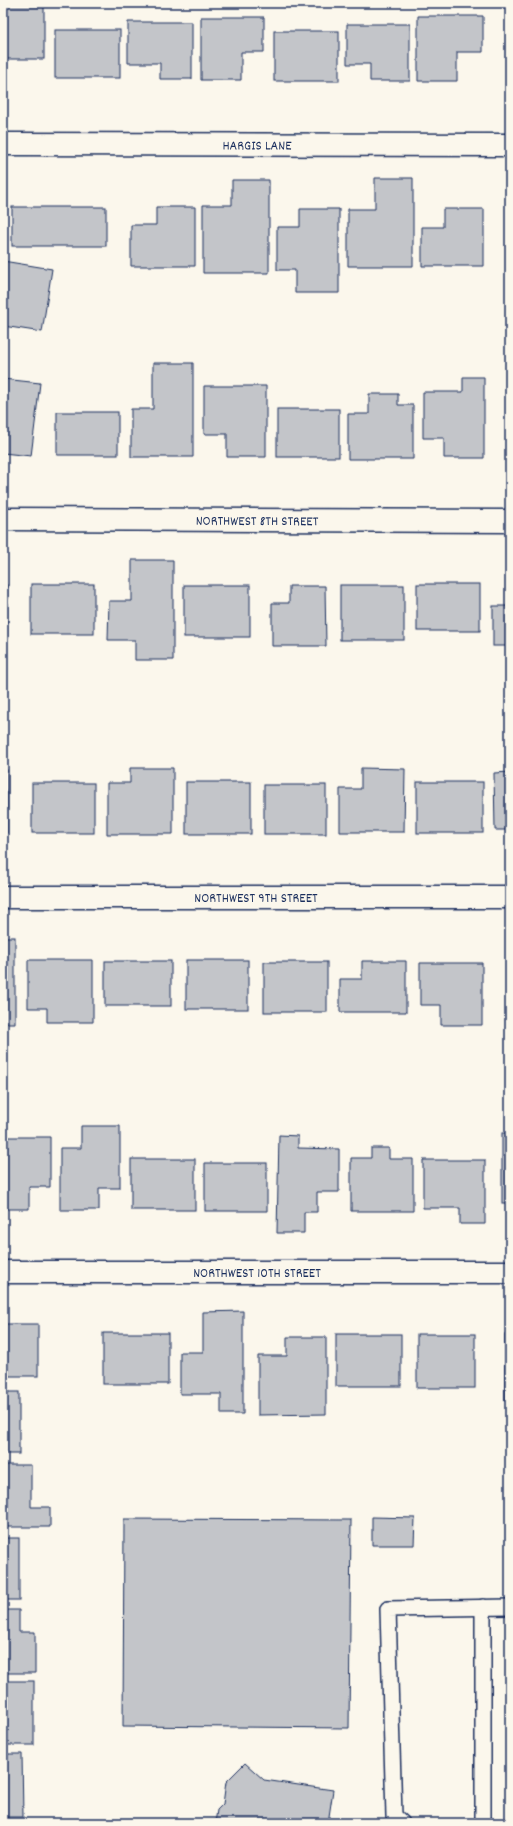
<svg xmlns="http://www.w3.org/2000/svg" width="513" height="1826" viewBox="0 0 513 1826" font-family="Dekko,sans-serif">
	<rect width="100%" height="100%" fill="#fbf7ec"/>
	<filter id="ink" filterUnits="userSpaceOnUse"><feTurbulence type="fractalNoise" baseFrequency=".025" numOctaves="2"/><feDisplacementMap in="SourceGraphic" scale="8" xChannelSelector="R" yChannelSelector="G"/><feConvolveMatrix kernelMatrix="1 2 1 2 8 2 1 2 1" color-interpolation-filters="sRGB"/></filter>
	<g filter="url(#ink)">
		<!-- building -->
		<g fill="#c3c5c9" stroke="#1b2f5e">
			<rect x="3" y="3" width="41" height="56"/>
			<path d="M418,16H483V52H457V81H418Z"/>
			<path d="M201,17H264V52H241V80H201Z"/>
			<path d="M128,22H192V79H160V63H128Z"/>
			<path d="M347,24H410V81H370V64H347Z"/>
			<rect x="55" y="30" width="65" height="48"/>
			<rect x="274" y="31" width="65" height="50"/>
			<path d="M375,178H413V266H348V209H375Z"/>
			<path d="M232,180H269V273H203V205H232Z"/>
			<rect x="12" y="207" width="94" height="39"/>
			<path d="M156,207H195V266H131V225H156Z"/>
			<path d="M300,209H339V293H295V270H277V227H300Z"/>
			<path d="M443,209H484V266H422V227H443Z"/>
			<path d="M3,261L52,269L42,332L3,326Z"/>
			<path d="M153,363H193V457H131V409H153Z"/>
			<path d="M463,377H484V458H444V438H423V392H463Z"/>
			<path d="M3,379L40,383L31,456L3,453Z"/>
			<path d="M204,386H266V457H227V434H204Z"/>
			<path d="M369,394H398V405H413V459H348V414H369Z"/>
			<rect x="508" y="396" width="2" height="63"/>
			<rect x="277" y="409" width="62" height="48"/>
			<rect x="57" y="412" width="61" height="43"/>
			<path d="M132,560H173V660H135V640H108L109,601H132Z"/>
			<rect x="31" y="584" width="63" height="50"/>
			<rect x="417" y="584" width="63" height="47"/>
			<rect x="3" y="585" width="4" height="63"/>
			<rect x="184" y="585" width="66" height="52"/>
			<rect x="340" y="585" width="64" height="55"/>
			<path d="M289,586H325L326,646H272V603H289Z"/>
			<rect x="493" y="606" width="17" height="40"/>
			<path d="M130,768H173V834H107V783H130Z"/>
			<path d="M361,768L405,769L404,832H340V789H361Z"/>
			<rect x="3" y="770" width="4" height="63"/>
			<path d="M510,772V830H495L494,773Z"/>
			<rect x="186" y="782" width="65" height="52"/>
			<rect x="417" y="782" width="66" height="51"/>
			<rect x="32" y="783" width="62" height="50"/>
			<rect x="264" y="785" width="62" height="49"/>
			<rect x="3" y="937" width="12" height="86"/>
			<path d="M28,960H93V1022H47V1008H28Z"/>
			<rect x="186" y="960" width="62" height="49"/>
			<rect x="105" y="961" width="66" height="45"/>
			<path d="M362,961H406V1012H340V979H362Z"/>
			<rect x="509" y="961" width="1" height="64"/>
			<rect x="264" y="962" width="63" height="50"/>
			<path d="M420,963H482V1025H441V1005H420Z"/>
			<path d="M81,1126H120V1188H99V1210H60V1148H81Z"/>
			<rect x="502" y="1133" width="8" height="70"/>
			<path d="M279,1135L298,1136V1148L339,1149V1192H317V1212H304V1233H277Z"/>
			<path d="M3,1137H50V1187H29V1209H3Z"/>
			<path d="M371,1148H389V1159H413V1211H351V1158H371Z"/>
			<rect x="131" y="1159" width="64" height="51"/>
			<path d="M423,1160H485V1224H460V1208H423Z"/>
			<rect x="205" y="1163" width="62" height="48"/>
			<path d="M243,1311V1414H221V1394H180V1352H203V1312Z"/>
			<rect x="3" y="1324" width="35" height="52"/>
			<rect x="103" y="1333" width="65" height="51"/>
			<rect x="336" y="1334" width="65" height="52"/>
			<rect x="417" y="1334" width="58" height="54"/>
			<rect x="505" y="1334" width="5" height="67"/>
			<path d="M287,1337H326V1414L258,1415V1356H287Z"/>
			<rect x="3" y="1392" width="16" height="62"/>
			<path d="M3,1465H31V1507H50V1527H3Z"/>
			<path d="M372,1517L415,1518L414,1545H372Z"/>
			<path d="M124,1519L351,1520L349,1728L123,1726Z"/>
			<rect x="3" y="1538" width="16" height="62"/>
			<path d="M3,1610H19V1632H35V1673H3Z"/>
			<rect x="3" y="1681" width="31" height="64"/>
			<path d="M3,1754H22L23,1817H3Z"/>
			<path d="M245,1763L264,1780L333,1790L328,1823H215L217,1810L223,1804L226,1782Z"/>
		</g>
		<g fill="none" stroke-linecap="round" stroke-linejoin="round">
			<!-- lane casing -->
			<g stroke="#1b2f5e" stroke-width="18">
				<g id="lane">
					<path d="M402,1823L394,1816L388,1609L510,1607"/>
					<path d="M483,1823V1607"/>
				</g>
			</g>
			<!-- street casing -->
			<g stroke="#1b2f5e" stroke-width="25">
				<g id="street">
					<path id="s1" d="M3,144L510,145"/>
					<path id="s2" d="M3,519L510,521"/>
					<path id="s3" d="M3,897H510"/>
					<path id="s4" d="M3,1272H510"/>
				</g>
			</g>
			<!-- lane -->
			<use href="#lane" stroke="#fbf7ec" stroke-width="15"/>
			<!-- street -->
			<use href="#street" stroke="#fbf7ec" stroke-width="22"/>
		</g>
	</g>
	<g text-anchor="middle" stroke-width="3" stroke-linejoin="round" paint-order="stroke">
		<!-- street labels -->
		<g font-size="14" fill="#1b2f5e" stroke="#fbf7ec">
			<text dy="5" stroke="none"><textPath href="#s1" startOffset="254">HARGIS LANE</textPath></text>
			<text dy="5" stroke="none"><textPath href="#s2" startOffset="254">NORTHWEST 8TH STREET</textPath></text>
			<text dy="5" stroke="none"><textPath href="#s3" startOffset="253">NORTHWEST 9TH STREET</textPath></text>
			<text dy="5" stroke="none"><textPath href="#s4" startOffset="254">NORTHWEST 10TH STREET</textPath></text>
		</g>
	</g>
	<!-- margin -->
	<rect width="513" height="1826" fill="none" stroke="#fbf7ec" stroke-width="16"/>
	<rect x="8" y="8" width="497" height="1810" fill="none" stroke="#1b2f5e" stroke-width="1.5" filter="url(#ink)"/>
</svg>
